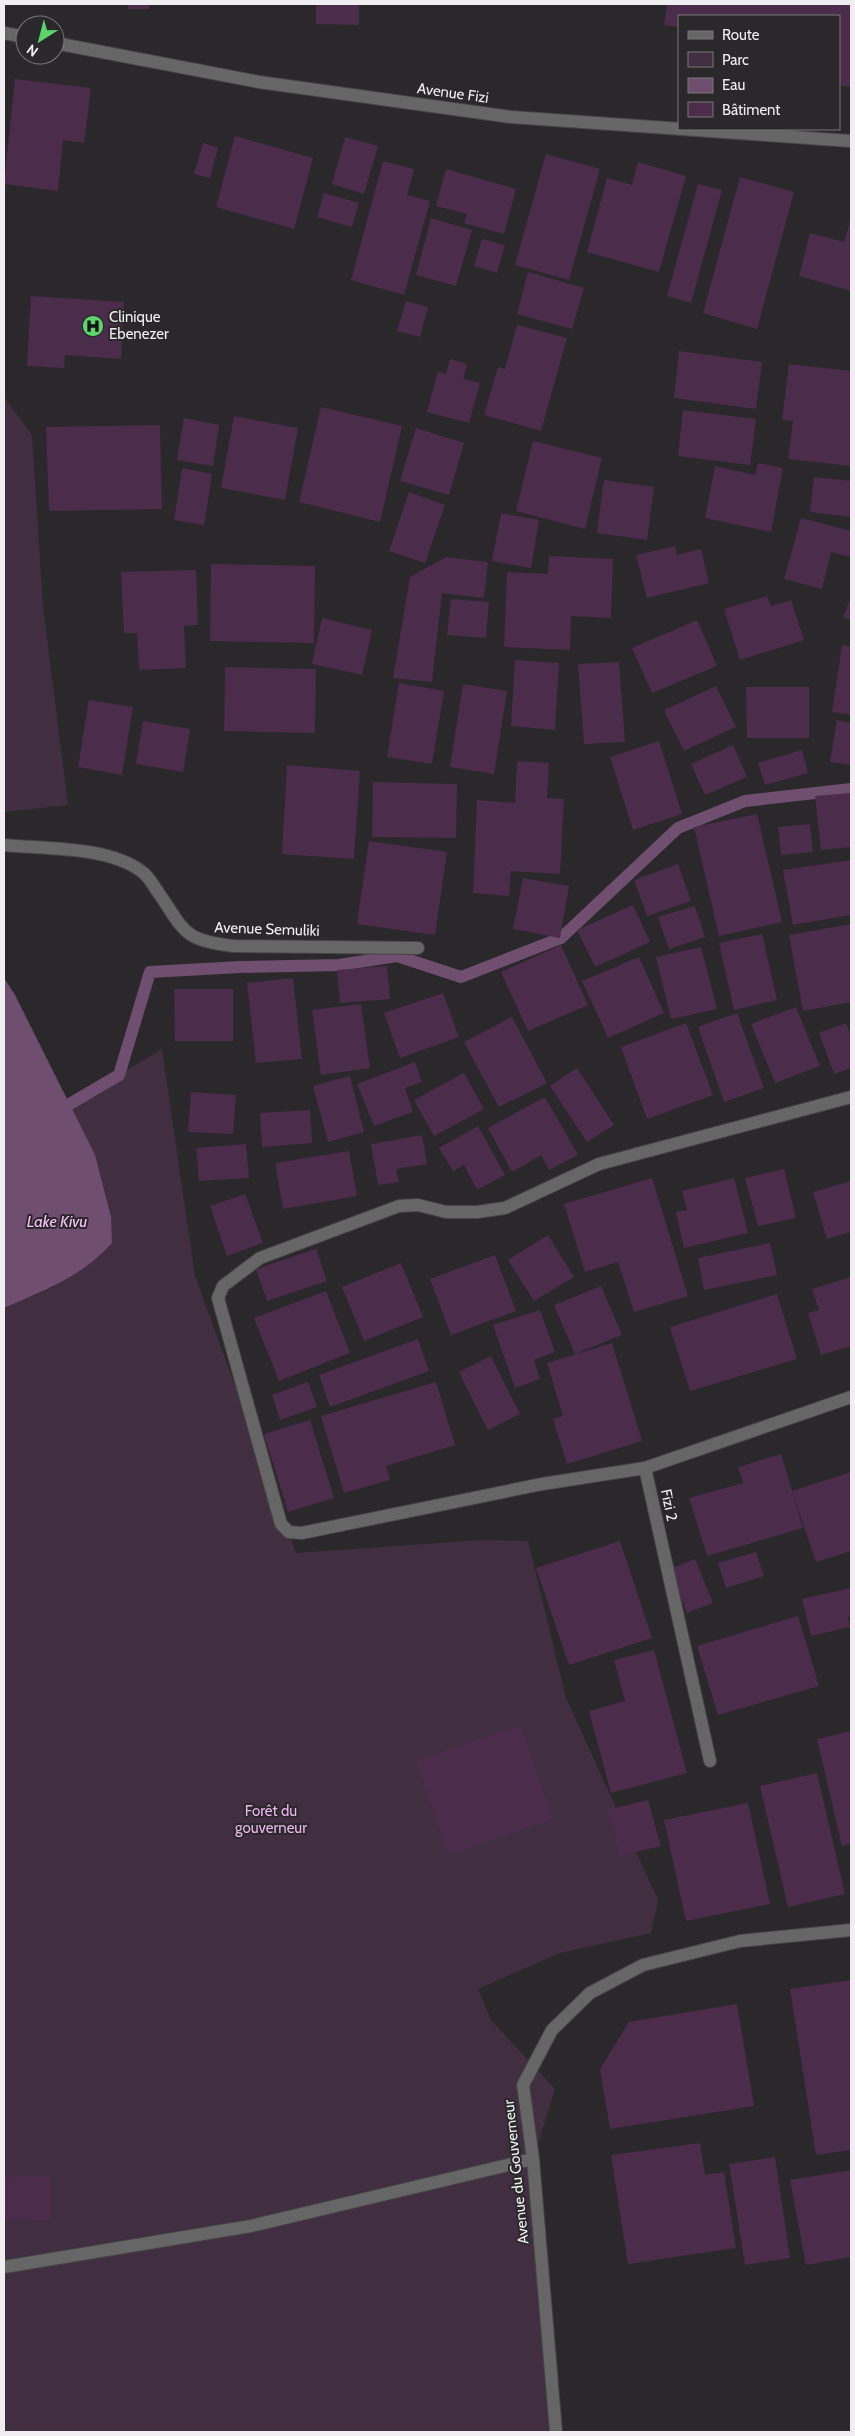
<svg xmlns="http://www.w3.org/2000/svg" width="855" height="2436" viewBox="0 0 855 2436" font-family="Cabin,sans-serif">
	<rect width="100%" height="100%" fill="#2a282a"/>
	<!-- green -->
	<g fill="#412f41">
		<path d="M4,397L32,435L43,606L68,805L4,812Z"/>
		<path d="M162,1049L195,1276L296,1553L483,1540L528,1541L566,1698L658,1900L651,1933L560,1953L478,1989L491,2020L555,2089L533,2160L556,2432H4V1308L54,1287L95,1155L68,1105Z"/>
	</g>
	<!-- water -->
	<path fill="#6f4e70" d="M4,978L15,995L95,1155L111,1217L112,1243C83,1276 43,1291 4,1308Z"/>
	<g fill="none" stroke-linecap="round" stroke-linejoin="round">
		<!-- stream -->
		<path stroke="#6f4e70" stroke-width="12" d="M68,1105L119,1075L150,972L240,967L339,965L397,956L461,977L561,938L678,828L745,801L851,789"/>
	</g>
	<!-- building -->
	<g fill="#4b2c4b">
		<rect x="128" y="4" width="21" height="5"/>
		<path d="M316,4H359V25L316,24Z"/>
		<path d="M667,4H851V87L839,85V16H679V27L664,25Z"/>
		<path d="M15,79L91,88L84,143L63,140L58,191L4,184Z"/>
		<path d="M235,136L313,158L294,229L216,207Z"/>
		<path d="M345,137L378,146L364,194L332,184Z"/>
		<path d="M203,143L218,148L210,178L194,174Z"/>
		<path d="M546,154L600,169L569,280L515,265Z"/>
		<path d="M383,161L414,169L407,195L430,201L404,295L351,280Z"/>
		<path d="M638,162L686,176L659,272L587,252L607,178L632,185Z"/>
		<path d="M446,169L516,189L504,234L464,223L467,214L436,206Z"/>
		<path d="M740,177L794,192L757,329L703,313Z"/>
		<path d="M698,184L722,190L691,303L667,296Z"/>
		<path d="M324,193L359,203L352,227L317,217Z"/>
		<path d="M431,218L472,230L456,286L416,275Z"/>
		<path d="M851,218V291L799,276L810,233L844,242Z"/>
		<path d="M482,239L505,245L497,273L474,266Z"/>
		<path d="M528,272L584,288L572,329L517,314Z"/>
		<path d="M31,296L124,302L121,359L65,355L64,368L27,366Z"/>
		<path d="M406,301L428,307L420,337L397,331Z"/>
		<path d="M517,325L567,338L541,431L484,415L498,367L505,369Z"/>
		<path d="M679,351L762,362L756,409L674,398Z"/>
		<path d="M450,359L467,364L463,379L480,383L469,423L427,412L438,371L446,374Z"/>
		<path d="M789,364L851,371V466L788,459L793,421L782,420Z"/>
		<path d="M321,407L402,426L380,522L299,502Z"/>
		<path d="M683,410L756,419L750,465L678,456Z"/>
		<path d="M234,416L298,428L285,500L221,488Z"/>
		<path d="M184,418L219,425L213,466L177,460Z"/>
		<path d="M160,425L162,509L49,511L46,427Z"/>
		<path d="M416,428L464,443L449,495L400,481Z"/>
		<path d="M533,441L602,458L585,529L516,511Z"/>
		<path d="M758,463L783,468L771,532L705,518L715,466L755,475Z"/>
		<path d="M182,468L212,474L204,525L174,520Z"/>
		<path d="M814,477L851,481V517L810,512Z"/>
		<path d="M604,480L654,487L647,540L597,533Z"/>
		<path d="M409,492L445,505L425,563L389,551Z"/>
		<path d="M501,513L539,520L531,568L492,561Z"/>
		<path d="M801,518L851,531V557L831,552L822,589L784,579Z"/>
		<path d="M675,546L677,555L701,549L709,583L647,598L636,555Z"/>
		<path d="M549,556L613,559L611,618L571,616L570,650L504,647L507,572L548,574Z"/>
		<path d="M446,557L488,562L484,598L442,593L432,682L393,678L410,577Z"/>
		<path d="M211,564L315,566L314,643L210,641Z"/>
		<path d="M196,570L198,625L184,626L186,668L139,670L137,633H124L121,572Z"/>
		<path d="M767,596L771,606L791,600L804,640L740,660L724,609Z"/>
		<path d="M851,597V620L843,617Z"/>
		<path d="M451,599L489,602L486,638L447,635Z"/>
		<path d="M322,618L372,630L362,675L312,664Z"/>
		<path d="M697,620L717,666L652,693L632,648Z"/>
		<path d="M842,645L851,647V715L832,712Z"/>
		<path d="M515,660L559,663L555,730L511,726Z"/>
		<path d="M619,662L625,742L584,744L578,664Z"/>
		<path d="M225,667L316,669L315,733L224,731Z"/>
		<path d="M399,683L444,691L432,764L387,757Z"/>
		<path d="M463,684L507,691L494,774L450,767Z"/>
		<path d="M716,686L736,727L684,751L664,710Z"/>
		<path d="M746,687H809V738H747Z"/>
		<path d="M89,700L133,707L122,775L78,767Z"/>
		<path d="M837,720L851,723V765L830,762Z"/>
		<path d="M143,721L190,729L183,772L136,764Z"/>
		<path d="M659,741L682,814L633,830L610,757Z"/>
		<path d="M733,745L747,777L705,795L691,764Z"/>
		<path d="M802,750L808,773L765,785L758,763Z"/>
		<path d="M517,761L549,763L547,798L564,799L560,874L511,871L509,896L473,893L477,800L515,803Z"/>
		<path d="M287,765L360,771L354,859L282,854Z"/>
		<path d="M373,782L457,784L456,838L372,837Z"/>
		<path d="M851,793V847L821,850L815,796Z"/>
		<path d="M757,814L782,922L719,936L694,827Z"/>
		<path d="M810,824L813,852L781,855L778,827Z"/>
		<path d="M369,841L447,852L435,935L357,924Z"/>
		<path d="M851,860V915L793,925L783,870Z"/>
		<path d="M678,864L691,901L647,916L634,880Z"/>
		<path d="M523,878L569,886L560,938L513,929Z"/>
		<path d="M633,905L650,942L595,967L577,930Z"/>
		<path d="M695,906L705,937L669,949L658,917Z"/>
		<path d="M851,924V1002L803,1011L789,935Z"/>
		<path d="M762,934L777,1000L734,1010L719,943Z"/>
		<path d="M561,945L588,1005L528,1031L501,972Z"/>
		<path d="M701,947L717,1009L671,1019L656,957Z"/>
		<path d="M639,957L664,1013L608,1038L582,981Z"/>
		<path d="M387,966L390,999L340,1003L337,970Z"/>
		<path d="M293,978L302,1059L256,1063L247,983Z"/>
		<path d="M174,989H233V1041H175Z"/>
		<path d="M443,993L459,1037L400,1058L384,1013Z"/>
		<path d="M361,1004L370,1068L321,1075L312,1010Z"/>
		<path d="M796,1007L820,1066L775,1083L751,1024Z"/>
		<path d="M737,1013L764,1088L724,1102L698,1027Z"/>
		<path d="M512,1017L547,1083L499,1107L464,1042Z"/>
		<path d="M686,1023L713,1095L647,1119L621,1047Z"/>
		<path d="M846,1023L851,1038V1068L834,1074L819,1033Z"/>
		<path d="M415,1062L422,1082L405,1088L413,1112L374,1126L357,1084Z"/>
		<path d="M577,1068L614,1125L587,1142L550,1086Z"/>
		<path d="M464,1073L484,1109L434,1136L414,1100Z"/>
		<path d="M350,1076L364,1132L328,1142L313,1086Z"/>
		<path d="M191,1092L236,1095L233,1134L188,1132Z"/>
		<path d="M545,1097L578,1155L549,1170L541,1155L512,1172L488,1128Z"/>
		<path d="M310,1110L312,1143L262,1147L260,1113Z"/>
		<path d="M478,1126L505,1175L477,1190L464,1165L453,1171L439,1148Z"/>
		<path d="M422,1135L427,1164L396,1169L399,1182L378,1185L371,1144Z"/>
		<path d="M246,1144L249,1178L199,1181L196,1148Z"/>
		<path d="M349,1151L357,1196L283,1209L275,1163Z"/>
		<path d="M784,1169L796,1218L758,1226L745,1178Z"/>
		<path d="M652,1178L688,1296L634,1312L618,1262L585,1272L564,1204Z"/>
		<path d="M734,1178L748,1233L684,1248L676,1212L687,1210L682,1191Z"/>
		<path d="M851,1181V1232L827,1239L813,1192Z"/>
		<path d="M245,1194L263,1243L227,1256L210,1206Z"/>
		<path d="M548,1235L574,1277L534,1301L508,1260Z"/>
		<path d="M770,1243L777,1275L704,1290L698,1258Z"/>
		<path d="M316,1249L327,1281L267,1301L256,1269Z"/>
		<path d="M495,1255L516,1311L451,1335L430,1279Z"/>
		<path d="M401,1263L423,1317L364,1341L342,1287Z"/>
		<path d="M851,1277V1346L821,1355L808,1313L819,1310L812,1289Z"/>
		<path d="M601,1286L622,1335L575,1354L554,1305Z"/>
		<path d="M326,1291L350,1353L279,1381L254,1318Z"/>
		<path d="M777,1294L797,1359L690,1391L670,1327Z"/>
		<path d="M540,1310L555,1352L534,1360L540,1379L515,1388L493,1325Z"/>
		<path d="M418,1339L429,1371L330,1407L319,1375Z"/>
		<path d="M612,1343L642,1441L567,1464L553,1419L563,1416L547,1363Z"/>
		<path d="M491,1356L520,1414L488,1430L459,1372Z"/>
		<path d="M308,1382L317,1407L280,1420L272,1395Z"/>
		<path d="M436,1382L455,1445L386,1466L390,1480L344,1493L321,1416Z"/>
		<path d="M310,1420L334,1498L288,1512L264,1434Z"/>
		<path d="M781,1454L803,1528L707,1556L689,1498L743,1483L738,1467Z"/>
		<path d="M851,1472V1551L816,1562L792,1491Z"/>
		<path d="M620,1541L652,1638L569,1665L536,1568Z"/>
		<path d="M756,1552L764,1576L726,1588L718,1563Z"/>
		<path d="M695,1559L713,1603L687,1613L670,1569Z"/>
		<path d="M851,1588V1616L848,1617L850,1627L811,1636L802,1599Z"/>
		<path d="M798,1616L819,1686L718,1715L697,1646Z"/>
		<path d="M654,1650L687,1773L611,1793L589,1711L625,1701L614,1660Z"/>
		<path d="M520,1725L553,1819L448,1855L416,1761Z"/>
		<path d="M851,1731V1844L842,1846L817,1739Z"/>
		<path d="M817,1773L845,1894L788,1907L760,1786Z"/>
		<path d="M648,1800L661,1846L620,1856L607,1810Z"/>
		<path d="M748,1803L770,1904L686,1921L664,1820Z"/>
		<path d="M851,1980V2150L816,2155L790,1989Z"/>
		<path d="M737,2004L754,2106L610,2129L600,2069L629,2022Z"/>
		<path d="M700,2143L705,2175L724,2172L736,2248L628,2264L611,2155Z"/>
		<path d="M775,2157L790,2258L745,2265L729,2164Z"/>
		<path d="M851,2170V2257L806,2265L790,2180Z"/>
		<path d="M4,2176L50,2177V2221L4,2220Z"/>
	</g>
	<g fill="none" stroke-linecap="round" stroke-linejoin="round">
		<!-- lane casing -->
		<g stroke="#464446" stroke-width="14">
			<path id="lane" d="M4,2267L251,2226L533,2159"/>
		</g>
		<!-- street casing -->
		<g stroke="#464446" stroke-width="14">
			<g id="street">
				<path d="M4,33L25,37"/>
				<path d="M55,43L259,82L511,117L851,141"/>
				<path d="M4,845C45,849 107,846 141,871C148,875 153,885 158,892C185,931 182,940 233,946L418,948"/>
				<path d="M645,1468L542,1484L302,1533L289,1532L281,1524L218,1298L223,1286L260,1258L399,1206L418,1205L446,1212H477L505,1208L599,1164L851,1097"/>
				<path d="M710,1761L645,1468L851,1397"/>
				<path d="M556,2432L533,2159L523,2085L552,2030L590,1993L643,1965L740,1941L851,1930"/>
			</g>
		</g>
		<!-- lane -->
		<use href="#lane" stroke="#676667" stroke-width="12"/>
		<!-- street -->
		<use href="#street" stroke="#676667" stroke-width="12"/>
	</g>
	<!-- icons -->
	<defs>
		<g id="hospital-disc" transform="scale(1.125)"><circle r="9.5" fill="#5cd56d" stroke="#2a282a"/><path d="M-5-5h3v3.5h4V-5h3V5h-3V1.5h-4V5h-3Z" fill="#111"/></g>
	</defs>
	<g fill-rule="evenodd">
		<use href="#hospital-disc" x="93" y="326"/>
	</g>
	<g text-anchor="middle" stroke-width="4" stroke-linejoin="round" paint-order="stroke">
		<!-- street labels -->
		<g font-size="15" fill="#f0eef0" stroke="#2a282a">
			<text transform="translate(453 93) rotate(8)" y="5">Avenue Fizi</text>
			<text transform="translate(267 929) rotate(2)" y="5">Avenue Semuliki</text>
			<text transform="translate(669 1505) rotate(78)" y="5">Fizi 2</text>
			<text transform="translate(516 2172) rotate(-96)" y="5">Avenue du Gouverneur</text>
		</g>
		<!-- poi labels -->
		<g font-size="15" fill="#f0eef0" stroke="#2a282a" text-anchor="start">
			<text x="109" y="322">Clinique<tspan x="109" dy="17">Ebenezer</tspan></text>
		</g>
		<!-- park labels -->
		<g font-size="15" fill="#ecb4ec" stroke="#2a282a">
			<text x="271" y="1816">Forêt du<tspan x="271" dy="17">gouverneur</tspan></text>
		</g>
		<!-- water labels -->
		<g font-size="16" font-style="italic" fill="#fac2fa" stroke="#2a282a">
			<text x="57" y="1227">Lake Kivu</text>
		</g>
	</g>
	<!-- border -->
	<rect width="855" height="2436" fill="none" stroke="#f0eef0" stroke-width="10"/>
	<!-- legend -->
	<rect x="678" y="15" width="162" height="115" fill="#2a282a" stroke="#797779"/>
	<rect x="688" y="31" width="25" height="8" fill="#676667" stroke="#797779"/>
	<text x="722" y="40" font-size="15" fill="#f0eef0">Route</text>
	<rect x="688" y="52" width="25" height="15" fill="#412f41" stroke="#797779"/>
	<text x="722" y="65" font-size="15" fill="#f0eef0">Parc</text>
	<rect x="688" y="78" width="25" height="15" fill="#6f4e70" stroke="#797779"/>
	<text x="722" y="90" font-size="15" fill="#f0eef0">Eau</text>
	<rect x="688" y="102" width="25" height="15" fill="#4b2c4b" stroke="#797779"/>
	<text x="722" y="115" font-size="15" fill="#f0eef0">Bâtiment</text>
	<!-- north arrow -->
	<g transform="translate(40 40) rotate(216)"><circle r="24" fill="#2a282a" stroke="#797779"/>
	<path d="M0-4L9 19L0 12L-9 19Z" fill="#5cd56d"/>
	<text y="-8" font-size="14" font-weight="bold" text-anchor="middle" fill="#f0eef0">N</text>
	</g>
</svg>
